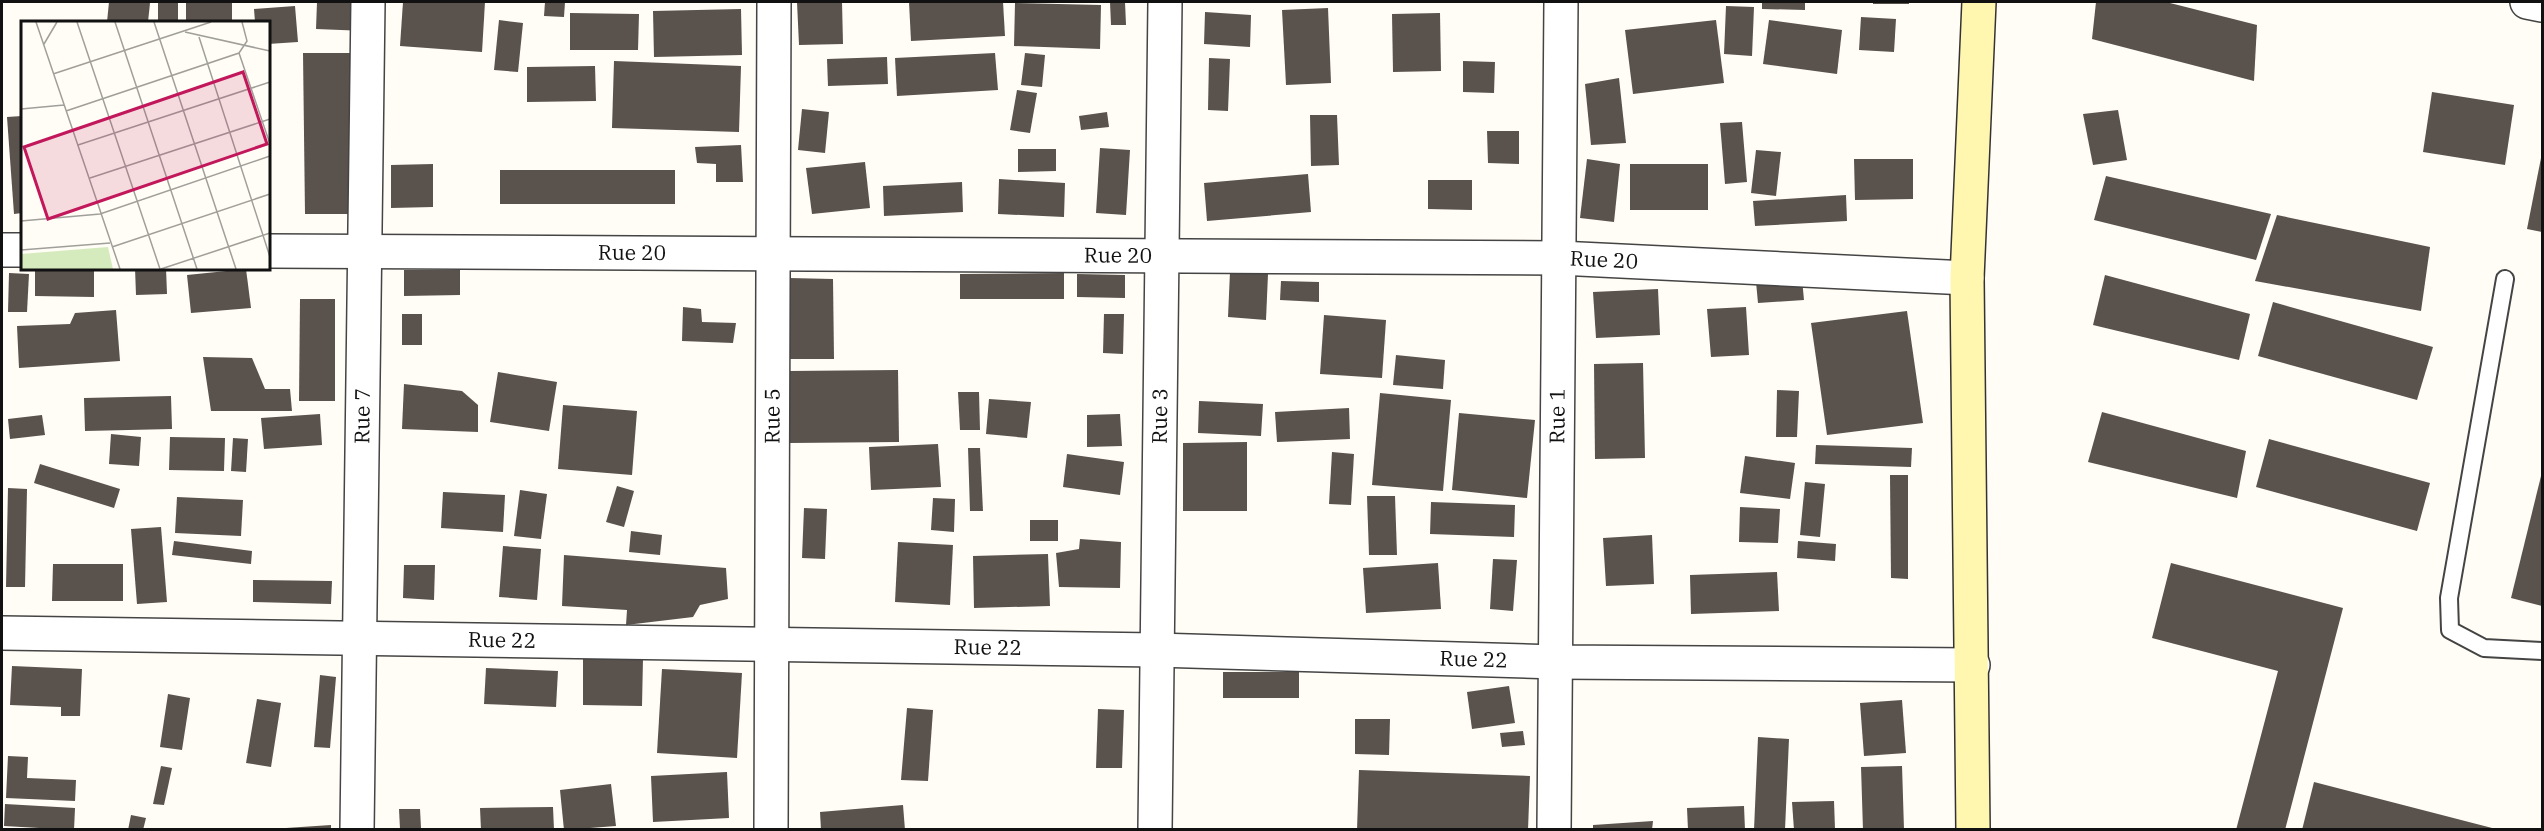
<svg xmlns="http://www.w3.org/2000/svg" width="2544" height="831" viewBox="0 0 2544 831" font-family="'IBM Plex Serif',serif">
	<rect width="100%" height="100%" fill="#fffdf5"/>
	<!-- building -->
	<g fill="#5a524d">
		<path d="M109,2L150,3L148,22H107Z"/>
		<rect x="158" y="2" width="20" height="20"/>
		<rect x="186" y="2" width="46" height="20"/>
		<path d="M317,2H367L366,31L316,29Z"/>
		<path d="M403,2H485L482,52L400,46Z"/>
		<path d="M545,2H565L564,17L544,16Z"/>
		<path d="M797,2H842L843,44L799,45Z"/>
		<path d="M909,2H1003L1005,36L911,41Z"/>
		<path d="M1110,2H1125L1126,25H1111Z"/>
		<path d="M1762,2H1805V10L1762,9Z"/>
		<rect x="1873" y="2" width="36" height="2"/>
		<path d="M2096,2H2166L2257,25L2254,81L2092,39Z"/>
		<path d="M1015,3L1101,5L1100,49L1014,46Z"/>
		<path d="M295,6L298,42L268,44V22H255L254,9Z"/>
		<path d="M1726,6L1754,7L1752,56L1724,54Z"/>
		<path d="M1328,8L1331,83L1286,85L1282,10Z"/>
		<path d="M741,9L742,55L654,57L653,11Z"/>
		<path d="M1205,12L1251,15L1250,47L1204,44Z"/>
		<path d="M570,13L639,14L638,50H570Z"/>
		<path d="M1440,13L1441,71L1393,72L1392,14Z"/>
		<path d="M1861,17L1896,19L1894,52L1859,50Z"/>
		<path d="M499,20L523,23L518,72L494,70Z"/>
		<path d="M1716,20L1724,83L1633,94L1625,30Z"/>
		<path d="M1769,20L1842,30L1837,74L1763,64Z"/>
		<path d="M303,53H350L352,214H305Z"/>
		<path d="M995,53L998,90L897,96L895,58Z"/>
		<path d="M1025,53L1045,55L1042,87L1021,85Z"/>
		<path d="M887,57L888,84L828,86L827,59Z"/>
		<path d="M1209,58L1230,59L1228,111L1208,110Z"/>
		<path d="M614,61L741,66L739,132L612,128Z"/>
		<path d="M1463,61L1495,62L1494,93L1463,92Z"/>
		<path d="M595,66L596,101L527,102V67Z"/>
		<path d="M1619,78L1626,143L1591,145L1585,84Z"/>
		<path d="M1017,90L1037,93L1030,133L1010,130Z"/>
		<path d="M2432,92L2514,105L2505,165L2423,152Z"/>
		<path d="M802,109L829,112L825,153L798,150Z"/>
		<path d="M2118,110L2127,160L2093,165L2083,114Z"/>
		<path d="M1107,112L1109,127L1081,130L1079,116Z"/>
		<path d="M1310,115H1337L1339,165L1311,166Z"/>
		<path d="M22,116V213L14,214L7,117Z"/>
		<path d="M1742,122L1747,182L1725,184L1720,123Z"/>
		<path d="M1487,131H1519V164L1488,163Z"/>
		<path d="M741,145L743,182H716V164L697,163L695,147Z"/>
		<path d="M1100,148L1130,150L1126,215L1096,213Z"/>
		<path d="M1018,149H1056V171L1018,172Z"/>
		<path d="M1756,150L1781,152L1776,196L1751,193Z"/>
		<path d="M2541,158H2542V232L2527,229Z"/>
		<path d="M1587,159L1620,164L1614,222L1580,218Z"/>
		<path d="M1854,159H1913V199L1855,200Z"/>
		<path d="M865,162L870,208L812,214L806,168Z"/>
		<path d="M433,164V207L391,208V165Z"/>
		<rect x="1630" y="164" width="78" height="46"/>
		<rect x="500" y="170" width="175" height="34"/>
		<path d="M1308,174L1311,212L1207,221L1204,183Z"/>
		<path d="M2106,176L2271,214L2256,260L2094,220Z"/>
		<path d="M999,179L1065,183L1064,217L998,214Z"/>
		<path d="M1428,180H1472V210L1428,209Z"/>
		<path d="M962,182L963,212L884,216L883,186Z"/>
		<path d="M1846,195L1847,221L1755,226L1753,201Z"/>
		<path d="M2277,215L2430,247L2421,311L2255,281Z"/>
		<path d="M135,268H166L167,294L136,295Z"/>
		<path d="M246,269L251,308L191,313L187,275Z"/>
		<path d="M35,270H94V297L35,296Z"/>
		<path d="M404,270H460V295L404,296Z"/>
		<path d="M1230,272L1268,274L1266,320L1228,317Z"/>
		<path d="M9,273L29,274L27,312H8Z"/>
		<path d="M1064,273V299H960V274Z"/>
		<path d="M1077,274L1125,275V298L1077,297Z"/>
		<path d="M2105,275L2250,314L2239,360L2093,325Z"/>
		<path d="M789,278L833,279L834,359H789Z"/>
		<path d="M1802,279L1804,300L1758,303L1756,282Z"/>
		<path d="M1281,281L1319,282V302L1280,300Z"/>
		<path d="M1658,289L1660,335L1596,338L1593,292Z"/>
		<path d="M300,299H335V401H299Z"/>
		<path d="M2273,302L2433,347L2417,400L2258,356Z"/>
		<path d="M683,307L701,309L702,322L736,323L733,343L682,341Z"/>
		<path d="M1746,307L1749,355L1711,357L1707,309Z"/>
		<path d="M116,310L120,361L19,368L17,326L70,324L75,313Z"/>
		<path d="M1907,311L1923,423L1827,435L1811,323Z"/>
		<rect x="402" y="314" width="20" height="31"/>
		<path d="M1104,314H1124L1123,354L1103,353Z"/>
		<path d="M1324,315L1386,320L1382,378L1320,374Z"/>
		<path d="M1396,355L1445,360L1443,389L1393,385Z"/>
		<path d="M203,357L252,358L265,389H290L292,411H211Z"/>
		<path d="M1643,363L1645,458L1595,459L1594,364Z"/>
		<path d="M898,370L899,442L790,443L789,371Z"/>
		<path d="M498,372L557,382L549,431L490,422Z"/>
		<path d="M404,384L462,391L478,405V432L402,429Z"/>
		<path d="M1777,390L1799,391L1797,437H1776Z"/>
		<path d="M958,392H979L980,430H960Z"/>
		<path d="M1380,393L1451,400L1443,491L1372,485Z"/>
		<path d="M171,396L172,429L85,431L84,398Z"/>
		<path d="M989,399L1031,402L1027,438L986,434Z"/>
		<path d="M1199,401L1263,404L1261,436L1198,433Z"/>
		<path d="M563,405L637,411L632,475L558,469Z"/>
		<path d="M1349,408L1350,439L1277,442L1275,412Z"/>
		<path d="M2102,412L2246,451L2237,498L2088,462Z"/>
		<path d="M1459,413L1535,420L1527,498L1452,490Z"/>
		<path d="M320,414L322,445L264,449L261,418Z"/>
		<path d="M1120,414L1122,446L1087,447V415Z"/>
		<path d="M42,415L45,435L10,439L8,419Z"/>
		<path d="M111,434L141,437L139,466L109,464Z"/>
		<path d="M170,437L225,438L224,471L169,470Z"/>
		<path d="M233,438L248,439L246,472L231,471Z"/>
		<path d="M2269,439L2430,483L2417,531L2256,487Z"/>
		<path d="M1247,442V511H1183V443Z"/>
		<path d="M938,444L941,487L871,490L869,447Z"/>
		<path d="M1816,445L1912,448L1911,467L1815,464Z"/>
		<path d="M968,448H980L983,511H970Z"/>
		<path d="M1332,452L1354,454L1351,505L1329,504Z"/>
		<path d="M1067,454L1124,462L1120,495L1063,487Z"/>
		<path d="M1745,456L1795,463L1790,499L1740,493Z"/>
		<path d="M40,464L120,489L114,508L34,483Z"/>
		<path d="M2542,472V606L2511,598Z"/>
		<path d="M1890,475H1908V579L1891,578Z"/>
		<path d="M1805,482L1825,484L1820,537L1800,535Z"/>
		<path d="M617,486L634,491L624,527L606,522Z"/>
		<path d="M8,488L27,489L25,587H6Z"/>
		<path d="M520,490L547,494L541,539L514,536Z"/>
		<path d="M443,492L505,495L503,532L441,528Z"/>
		<path d="M1367,496H1395L1397,555H1369Z"/>
		<path d="M177,497L243,500L241,536L175,533Z"/>
		<path d="M933,498L955,499L954,532L931,530Z"/>
		<path d="M1431,502L1515,505L1514,537L1430,534Z"/>
		<path d="M1740,507L1780,509L1778,543L1739,542Z"/>
		<path d="M804,508L827,509L825,559L802,558Z"/>
		<rect x="1030" y="520" width="28" height="21"/>
		<path d="M161,527L167,602L137,604L131,529Z"/>
		<path d="M631,531L662,535L660,555L629,552Z"/>
		<path d="M1652,535L1654,584L1606,586L1603,538Z"/>
		<path d="M1080,539L1121,542L1120,588L1059,587L1056,553L1079,549Z"/>
		<path d="M174,541L252,551L251,564L172,555Z"/>
		<path d="M1798,541L1836,544L1835,561L1797,558Z"/>
		<path d="M898,542L953,545L950,605L895,602Z"/>
		<path d="M503,546L541,549L537,600L499,597Z"/>
		<path d="M1048,554L1050,606L974,608L973,556Z"/>
		<path d="M564,555L726,568L728,599L700,605L693,617L626,625L627,610L562,606Z"/>
		<path d="M1493,559L1517,560L1513,611L1490,609Z"/>
		<path d="M1438,563L1441,609L1366,613L1363,568Z"/>
		<path d="M2171,563L2343,608L2285,830H2236L2278,671L2152,638Z"/>
		<path d="M53,564H123V601H52Z"/>
		<path d="M404,565H435L434,600L403,598Z"/>
		<path d="M1777,572L1779,611L1691,614L1690,575Z"/>
		<path d="M253,580L332,581L331,604L253,602Z"/>
		<path d="M583,657L643,658L642,706L583,705Z"/>
		<path d="M12,666L82,669L80,716H61V707L10,705Z"/>
		<path d="M486,668L558,671L556,707L484,704Z"/>
		<path d="M662,669L742,673L737,758L657,753Z"/>
		<rect x="1223" y="672" width="76" height="26"/>
		<path d="M320,675L336,677L330,748L314,747Z"/>
		<path d="M1509,686L1515,723L1472,729L1467,692Z"/>
		<path d="M168,694L190,698L182,750L160,747Z"/>
		<path d="M257,699L281,703L271,767L246,763Z"/>
		<path d="M1902,700L1906,753L1864,756L1860,703Z"/>
		<path d="M907,708L933,710L928,781L901,780Z"/>
		<path d="M1098,709L1124,710L1122,768H1096Z"/>
		<path d="M1355,719H1390L1389,755L1355,754Z"/>
		<path d="M1523,731L1525,745L1502,747L1500,733Z"/>
		<path d="M1758,737L1789,739L1785,830H1754Z"/>
		<path d="M8,756L28,757L27,778L76,780L75,801L6,798Z"/>
		<path d="M161,766L172,768L164,805L153,804Z"/>
		<path d="M1902,766L1904,830H1863L1861,767Z"/>
		<path d="M1359,770L1530,776L1528,830H1357Z"/>
		<path d="M727,772L729,818L653,822L651,776Z"/>
		<path d="M2314,782L2496,829V830H2302Z"/>
		<path d="M611,784L616,826L564,830L560,790Z"/>
		<path d="M1834,801L1835,829L1794,830L1792,802Z"/>
		<path d="M5,804L75,808L74,830L4,826Z"/>
		<path d="M903,805L905,830H821L820,812Z"/>
		<path d="M1744,806L1745,830H1688L1687,808Z"/>
		<path d="M553,807L554,830H481L480,808Z"/>
		<path d="M399,809H420L421,828L400,829Z"/>
		<path d="M131,815L146,818L143,830H128Z"/>
		<path d="M1653,821L1652,830H1593V825Z"/>
		<path d="M331,825V830H286V828Z"/>
	</g>
	<g fill="none" stroke-linecap="round" stroke-linejoin="round">
		<!-- lane casing -->
		<g stroke="#444" stroke-width="20">
			<path id="lane" d="M2505,279L2449,598L2450,630L2484,648L2542,651"/>
		</g>
		<!-- street casing -->
		<g stroke="#444" stroke-width="36">
			<g id="street">
				<path d="M2527,2L2542,5"/>
				<path d="M2,250H22"/>
				<path id="s1" d="M268,251L1559,258L1967,278"/>
				<path id="s2" d="M2,633L1157,650L1556,662L1973,665"/>
				<path id="s3" d="M357,830L368,2"/>
				<path id="s4" d="M771,830L774,2"/>
				<path id="s5" d="M1155,830L1165,2"/>
				<path id="s6" d="M1554,830L1561,2"/>
			</g>
		</g>
		<!-- secondary casing -->
		<g stroke="#333" stroke-width="36">
			<path id="secondary" d="M1973,830L1967,278L1979,2"/>
		</g>
		<!-- lane -->
		<use href="#lane" stroke="#fff" stroke-width="16"/>
		<!-- street -->
		<use href="#street" stroke="#fff" stroke-width="33"/>
		<!-- secondary -->
		<use href="#secondary" stroke="#fff6b0" stroke-width="33"/>
	</g>
	<g text-anchor="middle" stroke-width="6" stroke-linejoin="round" paint-order="stroke">
		<!-- street labels -->
		<g font-size="21" fill="#111" stroke="#fff">
			<text dy="7" stroke="none"><textPath href="#s1" startOffset="364">Rue 20</textPath></text>
			<text dy="7" stroke="none"><textPath href="#s1" startOffset="850">Rue 20</textPath></text>
			<text dy="7" stroke="none"><textPath href="#s1" startOffset="1336">Rue 20</textPath></text>
			<text dy="7" stroke="none"><textPath href="#s3" startOffset="414">Rue 7</textPath></text>
			<text dy="7" stroke="none"><textPath href="#s5" startOffset="414">Rue 3</textPath></text>
			<text dy="7" stroke="none"><textPath href="#s4" startOffset="414">Rue 5</textPath></text>
			<text dy="7" stroke="none"><textPath href="#s6" startOffset="414">Rue 1</textPath></text>
			<text dy="7" stroke="none"><textPath href="#s2" startOffset="500">Rue 22</textPath></text>
			<text dy="7" stroke="none"><textPath href="#s2" startOffset="986">Rue 22</textPath></text>
			<text dy="7" stroke="none"><textPath href="#s2" startOffset="1472">Rue 22</textPath></text>
		</g>
	</g>
	<!-- overview -->
	<g transform="translate(21 21)">
		<rect width="249" height="249" fill="#fffdf5"/>
		<path d="M87,226L92,248H0V233Z" fill="#d5ebbd"/>
		<path fill="none" stroke="#a09f9a" stroke-width="1.5" d="M15,1L99,248M56,1L139,248M94,1L176,248M133,1L215,248M164,11L249,30M178,16L249,236M23,23L36,1M218,32L249,123M32,53L190,1M0,88L43,84M45,90L218,32L226,20L221,1M57,124L249,61M69,157L249,98M0,200L79,193L249,135M91,226L249,173M0,229L89,222M140,248L249,212"/>
		<path fill="#c2185b" fill-opacity="0.15" stroke="#c2185b" stroke-width="3" d="M222,51L246,123L27,198L3,126Z"/>
		<rect width="249" height="249" fill="none" stroke="#111" stroke-width="3"/>
	</g>
	<!-- border -->
	<rect width="2544" height="831" fill="none" stroke="#111111" stroke-width="6"/>
</svg>
